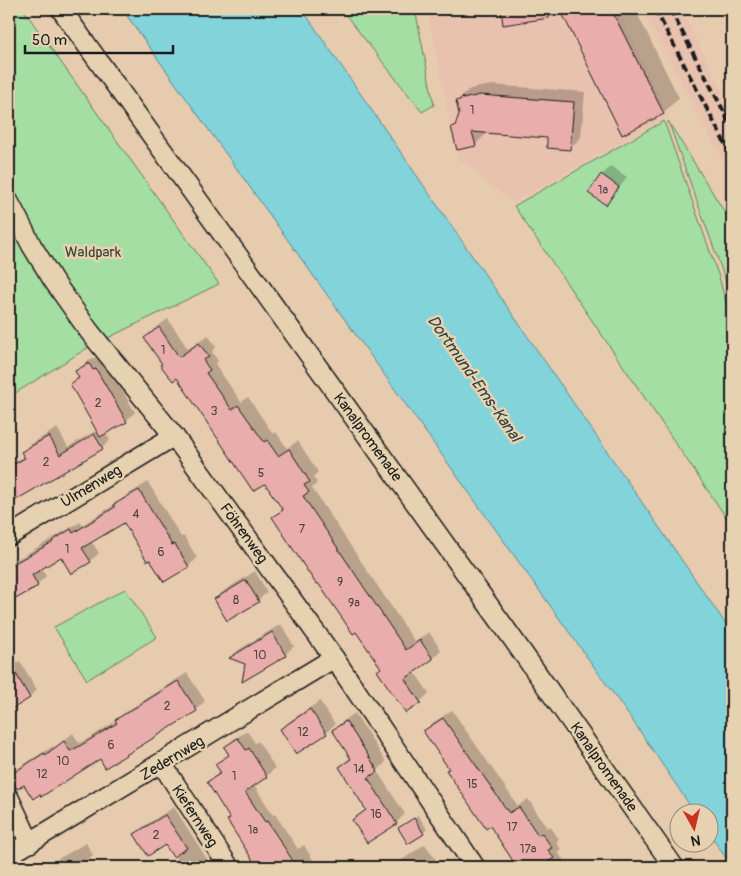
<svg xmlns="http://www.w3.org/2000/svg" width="741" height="876" viewBox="0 0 741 876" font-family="Pangolin,sans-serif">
	<rect width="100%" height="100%" fill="#e7cbaf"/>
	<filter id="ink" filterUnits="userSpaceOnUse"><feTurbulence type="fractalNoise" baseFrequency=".02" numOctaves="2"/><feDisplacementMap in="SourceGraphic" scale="10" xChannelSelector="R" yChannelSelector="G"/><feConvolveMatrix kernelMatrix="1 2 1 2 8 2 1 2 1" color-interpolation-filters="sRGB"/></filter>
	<g filter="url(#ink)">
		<!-- built -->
		<g fill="#e8c2ae">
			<path d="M427,9H618L669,116L512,203L457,157Z"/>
			<path d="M642,9H681L732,110V179Z"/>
		</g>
		<!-- green -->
		<g fill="#a4dea3" stroke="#607d60">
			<path d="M9,9H23L219,284L89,347L9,397Z"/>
			<path d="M341,9H415L434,105L422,112Z"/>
			<path d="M664,121L719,277L732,326V526L514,206Z"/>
			<path d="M668,121L732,224V309L725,279Z"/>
			<path d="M125,589L157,637L87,680L54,627Z"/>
		</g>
		<!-- water -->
		<path fill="#82d3da" stroke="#598a8e" d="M122,9H302L732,633V867L709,833L708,814L695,813L635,724Z"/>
		<!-- shadow -->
		<g fill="#0003">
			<path d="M502,9H635L679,98L663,113L564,15L504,23Z"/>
			<path d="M492,85L585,92L581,137L570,148L549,137L485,132L486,134L475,145L453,128L458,123L460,114L457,101L468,90L474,88Z"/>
			<path d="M611,166L627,177L615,194L606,204L602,175Z"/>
			<path d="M168,319L188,349L208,335L216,347L212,352L218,361L215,364L241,402L248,397L273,434L276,432L287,448L298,441L318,472L313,477L317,483L312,488L415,642L429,632L441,650L433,659L414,671L429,693L420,702L382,668L273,518L283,508L265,482L177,377L163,364L146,338L154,329Z"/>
			<path d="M99,355L105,361L135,412L126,421L105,433L110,440L102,448L9,503V465L25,456L23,452L31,444L57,428L68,447L97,430L71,384L79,376L77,372L85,363Z"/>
			<path d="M148,482L181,537L184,536L197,558L189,566L165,581L124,521L91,541L99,553L90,561L62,555L41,568L46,576L37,585L9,602V564L80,522L82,525L116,504L124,497Z"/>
			<path d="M255,571L267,592L258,601L215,599L225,590Z"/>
			<path d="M281,624L294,646L285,655L247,663L231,657L240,649Z"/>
			<path d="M20,661L37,690L29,697L9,710V668Z"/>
			<path d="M187,673L205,701L196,710L105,766L100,758L24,783L12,775L20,767L53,746L54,748L73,733L79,743L88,739L116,721L125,712Z"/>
			<path d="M320,701L335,724L326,733L282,729L291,720Z"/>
			<path d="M452,710L518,806L528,799L547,828L550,826L559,839L556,842L561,849L558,852L568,867H518L425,732L433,723Z"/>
			<path d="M355,713L386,762L377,771L405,814L396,823L367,841L353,820L367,808L340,767L351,757L333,730L342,722Z"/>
			<path d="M247,731L255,743L258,741L275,768L267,776L254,785L273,815L275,814L298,849L304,845L317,867H270L256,845L231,818L208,782L221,771L217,764L230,753L226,747L234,739Z"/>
			<path d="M174,807L210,864L215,861L219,867H182L166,843L136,834L144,826Z"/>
			<path d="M418,815L427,829L423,833L400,828Z"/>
			<path d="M86,843L93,855L82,865L84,867H44Z"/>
			<path d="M425,844L441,867H393L396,864Z"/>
		</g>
		<!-- building -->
		<g fill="#e9aeab" stroke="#1c1c1c">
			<path d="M501,9H549V18L503,25Z"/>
			<path d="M560,9H611L664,114L622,135Z"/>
			<path d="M480,95L574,102L570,150L547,148V138L472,132L476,146L457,150L451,127L455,126L459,114L456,101L462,99L463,97V99Z"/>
			<path d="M601,174L619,187L606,205L588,193Z"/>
			<path d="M159,327L179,357L199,343L209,357L203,360L210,370L206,373L232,410L238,405L264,442L267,440L278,456L289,449L310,482L304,485L309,492L303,496L406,650L420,640L433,659L405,679L421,703L406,713L377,671L381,668L356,632L353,634L318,583L316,584L272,517L283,510L265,484L253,491L177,378L173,381L160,365L162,364L144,338Z"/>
			<path d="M89,363L93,370L96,369L127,422L100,437L70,384L79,378L75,371Z"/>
			<path d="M94,434L103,449L9,504V467L25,458L21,452L49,436L60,455Z"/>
			<path d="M139,490L172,545L175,544L189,567L164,582L150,560L147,561L124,523L82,548L91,562L71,574L61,557L32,575L38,586L14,600L9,592V566L53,542L52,541L71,529L73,533L115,507L113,505Z"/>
			<path d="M246,580L259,602L227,621L214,599Z"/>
			<path d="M272,632L286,656L242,682L245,664L229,658Z"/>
			<path d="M9,662L30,698L9,711Z"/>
			<path d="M178,681L197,711L105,768L100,759L41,797L40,794L33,799L24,785L17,789L10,775L44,753L45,755L64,741L70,751L78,747L117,723L115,720Z"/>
			<path d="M310,709L327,734L296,754L280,729Z"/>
			<path d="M443,718L509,813L519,807L538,835L542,833L552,848L548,850L554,858L540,867H517L490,826L486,829L446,770L449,769L423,731Z"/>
			<path d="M346,721L378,771L368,778L397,824L367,843L352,820L366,810L339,767L351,759L332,730Z"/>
			<path d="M238,738L246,750L249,748L267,777L245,792L265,822L267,821L297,867H257L227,820L230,819L207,782L221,773L215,764L229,755L224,747Z"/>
			<path d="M165,815L187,848L173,857L165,845L148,856L134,834Z"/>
			<path d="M414,818L424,834L408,844L398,828Z"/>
		</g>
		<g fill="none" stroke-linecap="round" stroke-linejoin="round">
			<!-- minor casing -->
			<g stroke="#1c1c1c" stroke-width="22">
				<g id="minor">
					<path d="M61,9L505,628L674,867"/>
					<path d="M9,202L32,246L53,280L89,331L174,436L334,658L475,867"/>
					<path d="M9,536L174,436"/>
					<path d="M162,764L229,867"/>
					<path d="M9,798L30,843"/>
					<path d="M9,855L334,658"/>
				</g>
			</g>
			<!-- minor -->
			<use href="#minor" stroke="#e6d2b0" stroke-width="19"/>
			<!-- rail -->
			<g stroke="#1c1c1c" stroke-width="4" stroke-dasharray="8 4" stroke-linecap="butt">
				<path d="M655,9L732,157"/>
				<path d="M670,9L732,127"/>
			</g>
		</g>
	</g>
	<g text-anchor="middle" stroke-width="5" stroke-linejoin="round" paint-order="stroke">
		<!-- number labels -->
		<g font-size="12" fill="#4f4040">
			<text x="472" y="114">1</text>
			<text x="603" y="194">1a</text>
			<text x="163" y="354">1</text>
			<text x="98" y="407">2</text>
			<text x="214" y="415">3</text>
			<text x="46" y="466">2</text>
			<text x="261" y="477">5</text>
			<text x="136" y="518">4</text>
			<text x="302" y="533">7</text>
			<text x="67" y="553">1</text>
			<text x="161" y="556">6</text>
			<text x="340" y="586">9</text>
			<text x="236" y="604">8</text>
			<text x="354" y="607">9a</text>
			<text x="260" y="659">10</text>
			<text x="167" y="710">2</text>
			<text x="303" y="736">12</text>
			<text x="111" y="749">6</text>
			<text x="63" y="765">10</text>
			<text x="359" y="773">14</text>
			<text x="42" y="778">12</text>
			<text x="234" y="780">1</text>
			<text x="472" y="788">15</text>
			<text x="376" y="818">16</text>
			<text x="512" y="831">17</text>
			<text x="253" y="834">1a</text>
			<text x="156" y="839">2</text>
			<text x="528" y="853">17a</text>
		</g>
		<!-- park labels -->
		<g font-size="15" fill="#374337" stroke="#e6d2b0">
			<text x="93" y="257">Waldpark</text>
		</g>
		<!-- street labels -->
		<g font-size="15" fill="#1c1c1c" stroke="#e6d2b0">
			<text transform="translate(368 437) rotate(54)" y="5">Kanalpromenade</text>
			<text transform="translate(91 486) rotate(-31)" y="5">Ulmenweg</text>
			<text transform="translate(244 533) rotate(54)" y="5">Föhrenweg</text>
			<text transform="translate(172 758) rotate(-31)" y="5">Zedernweg</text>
			<text transform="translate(604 767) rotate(55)" y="5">Kanalpromenade</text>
			<text transform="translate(195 816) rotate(57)" y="5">Kiefernweg</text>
		</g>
		<!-- water labels -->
		<g font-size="16" font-style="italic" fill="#304142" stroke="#e6d2b0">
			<text transform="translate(475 378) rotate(55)" y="6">Dortmund-Ems-Kanal</text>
		</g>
	</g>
	<!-- margin -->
	<rect width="741" height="876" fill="none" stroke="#e6d2b0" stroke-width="30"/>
	<rect x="15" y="15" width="711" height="846" fill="none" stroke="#1c1c1c" stroke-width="2" filter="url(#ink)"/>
	<!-- north arrow -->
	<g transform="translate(694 828) rotate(172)"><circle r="24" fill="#e6d2b0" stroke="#958975"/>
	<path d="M0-4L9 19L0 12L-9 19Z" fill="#c8321e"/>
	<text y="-8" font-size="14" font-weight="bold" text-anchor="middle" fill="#1c1c1c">N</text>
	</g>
	<!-- scale -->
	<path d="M25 45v8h148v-8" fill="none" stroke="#1c1c1c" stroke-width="2.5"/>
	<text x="32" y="45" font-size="15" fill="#1c1c1c" stroke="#e6d2b0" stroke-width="4" paint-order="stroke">50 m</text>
</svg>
